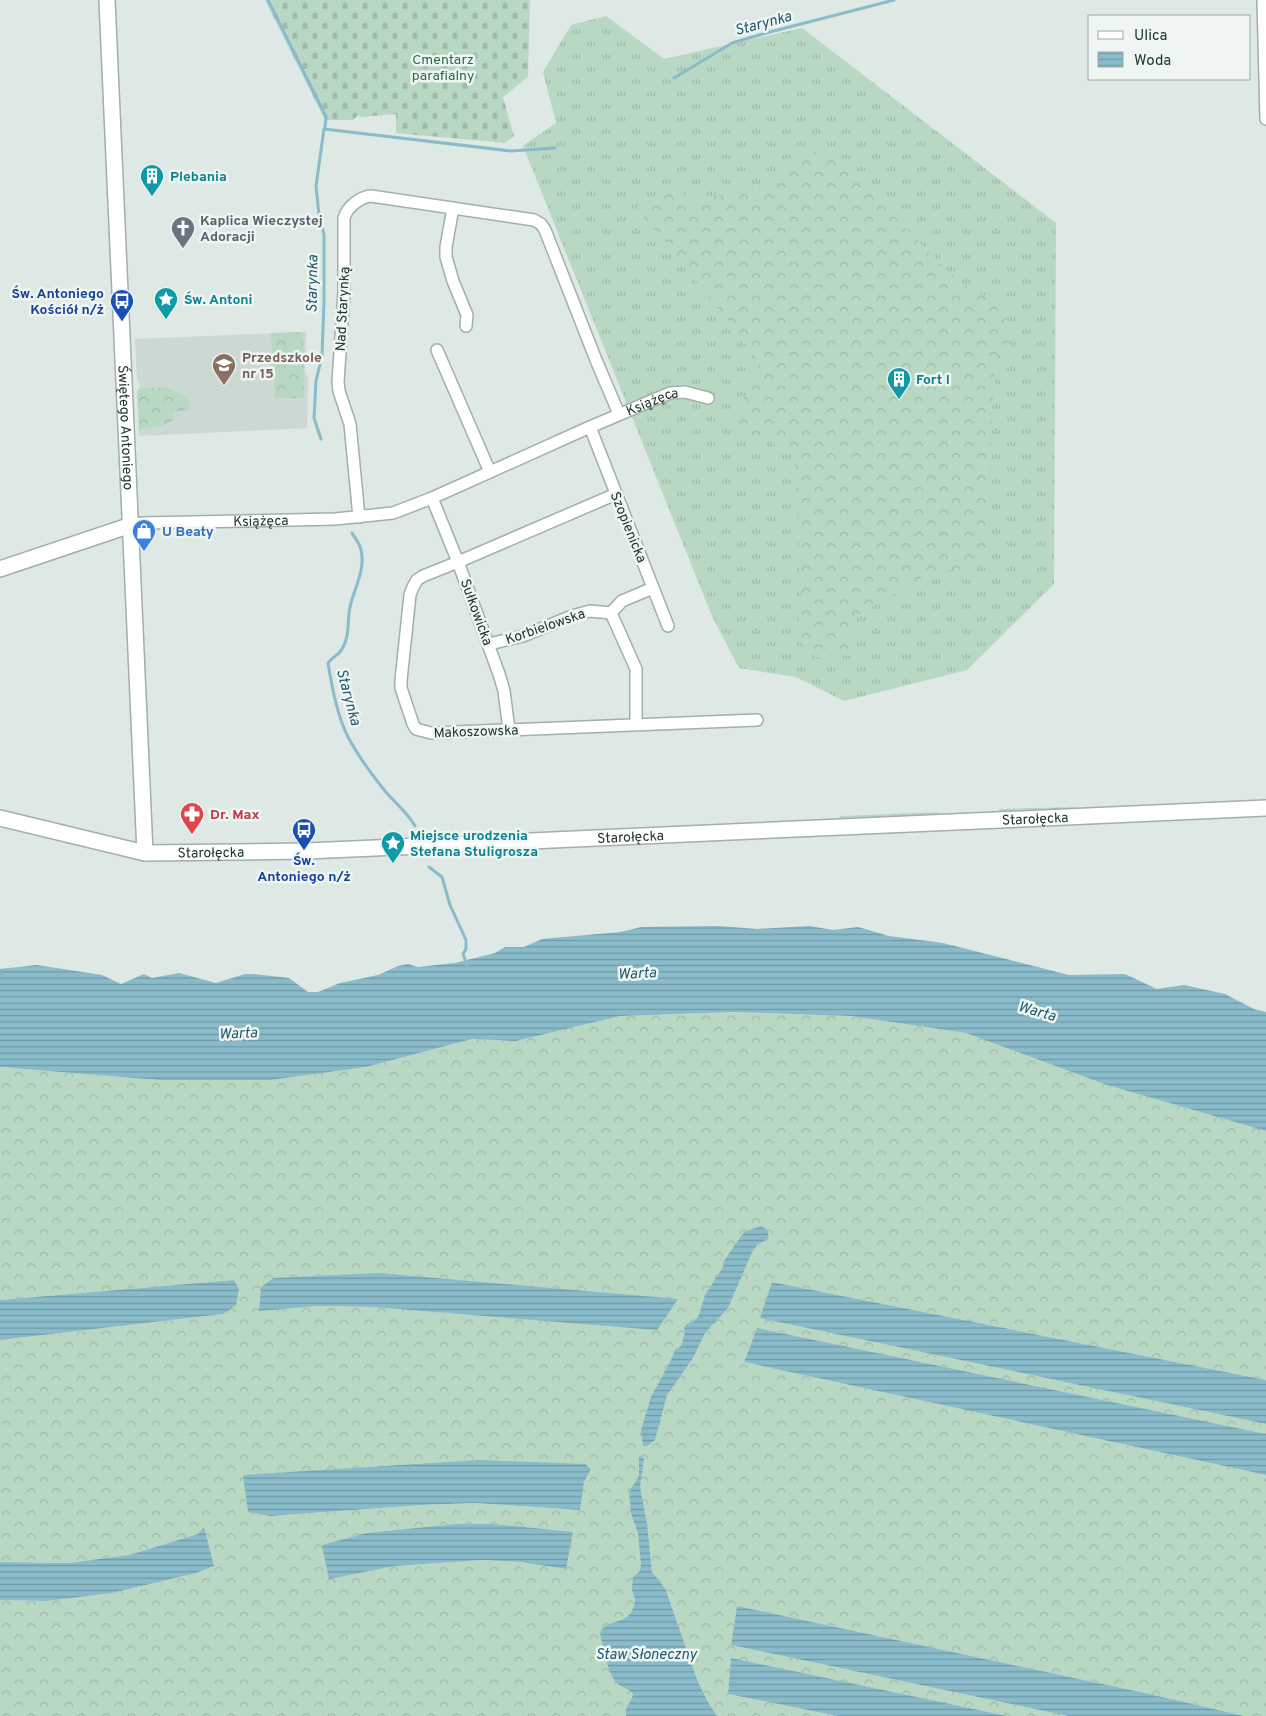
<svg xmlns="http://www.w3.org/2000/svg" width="1266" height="1716" viewBox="0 0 1266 1716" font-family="Overpass,sans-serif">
	<defs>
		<pattern id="grass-tufts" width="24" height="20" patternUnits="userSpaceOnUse" patternTransform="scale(1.25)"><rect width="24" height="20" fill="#b8d8c3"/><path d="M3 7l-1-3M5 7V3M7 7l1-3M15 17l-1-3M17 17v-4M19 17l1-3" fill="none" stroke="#9ebaa8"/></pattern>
		<pattern id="forest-crowns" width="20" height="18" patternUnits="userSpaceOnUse" patternTransform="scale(1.25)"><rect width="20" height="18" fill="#b8d8c3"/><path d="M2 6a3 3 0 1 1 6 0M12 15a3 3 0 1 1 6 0" fill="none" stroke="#9ebaa8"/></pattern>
		<pattern id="cemetery-stones" width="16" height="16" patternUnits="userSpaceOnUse" patternTransform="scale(1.25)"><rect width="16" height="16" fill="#b8d8c3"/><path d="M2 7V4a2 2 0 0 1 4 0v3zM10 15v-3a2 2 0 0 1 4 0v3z" fill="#9ebaa8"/></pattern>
		<pattern id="water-rules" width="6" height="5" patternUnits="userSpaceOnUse" patternTransform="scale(1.25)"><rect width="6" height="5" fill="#89bbca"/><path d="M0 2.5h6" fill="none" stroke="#7099a5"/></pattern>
	</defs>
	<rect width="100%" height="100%" fill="#dee8e4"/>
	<!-- built -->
	<path fill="#ccd8d3" d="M306,332L305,373L308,377L307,428L139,436L137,391L140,389L139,382L137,380L135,339Z"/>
	<!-- grass -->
	<g fill="url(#grass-tufts)">
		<path d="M606,16L664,59L802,28L1056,223L1054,584L967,670L844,701L796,677L739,668L712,616L523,146L556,123L543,72L571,25Z"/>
		<path d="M1078,807L1076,811L1000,814L999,809Z"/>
		<path d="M938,812L937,817L837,821L840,816Z"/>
	</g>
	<!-- forest -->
	<g fill="url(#forest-crowns)" fill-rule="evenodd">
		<path d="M813,152L832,154L844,163L873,195L956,279L980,294L990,297L1002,308L1010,331L1009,347L996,358L991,428L989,552L978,569C964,571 953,572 939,568L848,621L854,655L814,657L797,638L801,596L794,450L775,445L731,427L760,363L671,249L636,208L674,184L691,202L784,180L797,164Z"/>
		<path d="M303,332L304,398H275L271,333Z"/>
		<path d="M166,387L189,398L190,410L174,412V419C169,426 149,428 139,430L137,391L140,389Z"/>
		<path d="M734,1012L851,1016L966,1033L1107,1085L1266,1131V1380L772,1282L761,1318L1266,1424V1434L757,1328L744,1362L1266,1475V1716H1244L1145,1693L737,1606L731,1645L1068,1716H1007L731,1659L728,1694L838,1716H717L708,1702L698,1682L665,1588L652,1572L650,1562L640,1571L632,1589C639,1609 629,1623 608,1625L626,1688L630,1690L633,1694C632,1702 625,1709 626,1716H0V1600L47,1601L112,1593L195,1573L214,1566L198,1534L129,1555L69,1563L0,1562V1340L223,1314L239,1289L234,1280L0,1300V1067L158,1080H271L366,1067L472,1039L516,1041L620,1016ZM677,1299L374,1307L317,1306ZM591,1469L584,1482L579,1510L475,1503L422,1505L270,1516ZM455,1524H493L566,1569L520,1562L483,1560L394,1566L322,1545L366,1533Z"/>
	</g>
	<!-- cemetery -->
	<path fill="url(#cemetery-stones)" d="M265,0H530L528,77L503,97L514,136L505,143L396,133V114L361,117L358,115L353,120H325Z"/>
	<!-- water -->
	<g fill="url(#water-rules)">
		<path d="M719,926L757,929L809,926L833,930L858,927L889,936L943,943L1069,975L1125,974L1157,989L1184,985L1225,994L1254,1009L1266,1012V1131L1107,1085L966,1033L851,1016L734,1012L620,1016L516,1041L472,1039L366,1067L271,1080H158L0,1067V969L37,965L102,975L121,984L144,974L152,978L179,973L216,983L245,974H254L289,978L308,992H318L340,983L378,975L398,966L408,964L418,967L455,963L495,953L505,947H524L542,939L620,932L641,927Z"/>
		<path d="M761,1226C768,1230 769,1232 768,1239L758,1244L752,1252L728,1308L705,1333L693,1358L667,1395L655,1440L647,1446H643L641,1430L651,1397L671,1360L675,1350L681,1346L685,1333L684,1328L687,1324L695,1321L699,1315L705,1295L723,1267L724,1261L744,1232Z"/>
		<path d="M378,1273L678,1299L657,1330L374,1307L317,1306L259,1311L261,1287L274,1278Z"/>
		<path d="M234,1280L239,1289L236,1305L223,1314L0,1340V1300Z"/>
		<path d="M772,1282L1266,1380V1424L760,1318Z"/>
		<path d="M757,1328L1266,1434V1475L744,1362Z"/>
		<path d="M642,1456L644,1459L640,1487L647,1524L652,1572L665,1588L698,1682L708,1702L717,1716H626C624,1706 632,1702 633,1694C629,1688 622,1688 617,1683C607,1672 603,1647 600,1633C606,1618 630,1626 634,1605C636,1598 633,1595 632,1589C632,1585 633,1581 633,1577L640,1571L641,1564L638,1533L631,1513L629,1492L639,1476V1457Z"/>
		<path d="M480,1460L585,1464L591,1469L584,1482L580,1510L475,1503L422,1505L270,1516L248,1512L243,1475Z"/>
		<path d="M455,1524H493L573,1532L566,1569L520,1562L483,1560L394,1566L329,1579L322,1545L366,1533Z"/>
		<path d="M204,1527L214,1566L196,1573L112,1593L47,1601L0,1600V1562L69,1563L129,1555L198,1534Z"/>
		<path d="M737,1606L1145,1693L1244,1716H1068L731,1645Z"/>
		<path d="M731,1658L1007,1716H838L728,1694Z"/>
	</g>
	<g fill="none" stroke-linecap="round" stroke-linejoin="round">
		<!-- stream -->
		<g stroke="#89bbca" stroke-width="3">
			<path d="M268,0L326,117L325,128"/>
			<path d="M674,78L732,43L766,33L894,0"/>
			<path d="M321,439L314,418L316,381L322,356L324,301V234L319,215L316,186L324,129L511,151L555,148"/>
			<path d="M352,533C355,538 360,544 361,550C366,569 354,589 350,607C347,621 350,637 342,649C339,655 332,657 328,663C332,687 337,715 348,737C357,754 373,776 385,791C395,803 407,812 415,826"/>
			<path d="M429,867L442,877L450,905L466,940V949L463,954L467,965"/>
		</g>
		<!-- minor casing -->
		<g stroke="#a2afab" stroke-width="14">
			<g id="minor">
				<path d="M1263,0L1266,119"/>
				<path d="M453,208L446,247V257L453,281L467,315L466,326"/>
				<path d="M437,350L490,472"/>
				<path d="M590,427L668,626"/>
				<path d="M616,494L458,562L423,576L417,580L413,587L410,595L401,680V688L413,724L416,729L431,733L757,720"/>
				<path d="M432,498L458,562L499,674L504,691L509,730"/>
				<path d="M359,517L350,424L339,391L338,382L344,292V218C347,207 360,197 371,196L534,220L541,224L545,230L596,360L619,414"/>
				<path id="s1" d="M131,525L142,523L335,519L393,513L432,498L590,427L670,393L685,392L708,398"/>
				<path d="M611,613L636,669V724"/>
				<path d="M611,613L622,601L653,588"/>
				<path d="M489,644L523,636L572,616L590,611L611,613"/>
			</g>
		</g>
		<!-- tertiary casing -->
		<g stroke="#a2afab" stroke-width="18">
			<g id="tertiary">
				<path id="s2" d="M107,0L145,853"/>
				<path d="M0,569L131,525"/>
				<path id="s3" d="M0,818L145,853L307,851L1266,808"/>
			</g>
		</g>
		<!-- minor -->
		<use href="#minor" stroke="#fff" stroke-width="11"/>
		<!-- tertiary -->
		<use href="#tertiary" stroke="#fff" stroke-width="15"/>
	</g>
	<!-- icons -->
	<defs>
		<g id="building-pin" transform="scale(1.25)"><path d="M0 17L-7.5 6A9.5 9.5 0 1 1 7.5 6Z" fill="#0f9aa8" stroke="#eef5f2"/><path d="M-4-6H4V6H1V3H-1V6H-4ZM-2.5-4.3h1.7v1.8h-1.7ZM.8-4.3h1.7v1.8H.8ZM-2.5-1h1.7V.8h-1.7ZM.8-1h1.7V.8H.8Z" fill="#fff"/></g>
		<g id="church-pin" transform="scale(1.25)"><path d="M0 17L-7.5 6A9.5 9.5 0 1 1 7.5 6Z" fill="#6b7280" stroke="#eef5f2"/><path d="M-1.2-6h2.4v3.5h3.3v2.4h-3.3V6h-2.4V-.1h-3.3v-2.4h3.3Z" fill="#fff"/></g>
		<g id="sight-pin" transform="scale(1.25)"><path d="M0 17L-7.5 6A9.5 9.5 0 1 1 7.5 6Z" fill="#0f9aa8" stroke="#eef5f2"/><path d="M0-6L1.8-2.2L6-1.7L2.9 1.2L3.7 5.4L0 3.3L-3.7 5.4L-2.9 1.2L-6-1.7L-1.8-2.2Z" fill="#fff"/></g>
		<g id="bus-pin" transform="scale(1.25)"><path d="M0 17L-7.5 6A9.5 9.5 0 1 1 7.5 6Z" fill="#1a4fb4" stroke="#eef5f2"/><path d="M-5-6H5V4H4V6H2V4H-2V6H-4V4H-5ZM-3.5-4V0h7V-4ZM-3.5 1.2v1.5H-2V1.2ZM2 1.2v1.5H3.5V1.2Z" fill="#fff"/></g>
		<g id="school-pin" transform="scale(1.25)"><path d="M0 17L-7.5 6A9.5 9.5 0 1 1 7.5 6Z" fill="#8d6e63" stroke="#eef5f2"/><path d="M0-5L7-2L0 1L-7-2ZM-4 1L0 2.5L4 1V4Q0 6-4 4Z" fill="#fff"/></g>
		<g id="shop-pin" transform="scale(1.25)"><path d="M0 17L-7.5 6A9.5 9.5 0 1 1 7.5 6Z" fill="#3f7fe0" stroke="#eef5f2"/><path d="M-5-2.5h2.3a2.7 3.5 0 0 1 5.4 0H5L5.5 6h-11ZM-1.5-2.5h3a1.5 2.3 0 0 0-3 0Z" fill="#fff"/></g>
		<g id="pharmacy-pin" transform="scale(1.25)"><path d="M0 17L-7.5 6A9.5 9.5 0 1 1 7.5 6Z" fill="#e0444e" stroke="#eef5f2"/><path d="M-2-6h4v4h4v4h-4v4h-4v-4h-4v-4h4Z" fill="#fff"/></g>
	</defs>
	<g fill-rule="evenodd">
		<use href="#building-pin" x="152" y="176"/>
		<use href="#church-pin" x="183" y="228"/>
		<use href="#sight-pin" x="166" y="299"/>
		<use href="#bus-pin" x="122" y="301"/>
		<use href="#school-pin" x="224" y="365"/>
		<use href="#building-pin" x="899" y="379"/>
		<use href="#shop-pin" x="144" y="531"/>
		<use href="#pharmacy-pin" x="192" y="814"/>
		<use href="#bus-pin" x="304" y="830"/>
		<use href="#sight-pin" x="393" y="843"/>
	</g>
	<g text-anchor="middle" stroke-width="5" stroke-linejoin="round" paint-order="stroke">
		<!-- park labels -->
		<g font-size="14" fill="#2e6a4a" stroke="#eef5f2">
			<text x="443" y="64">Cmentarz<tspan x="443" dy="16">parafialny</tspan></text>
		</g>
		<!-- culture labels -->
		<g font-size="14" font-weight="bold" fill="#0d838f" stroke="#eef5f2" text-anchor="start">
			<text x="170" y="181">Plebania</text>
			<text x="184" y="304">Św. Antoni</text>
			<text x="916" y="384">Fort I</text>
			<text x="410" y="840">Miejsce urodzenia<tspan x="410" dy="16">Stefana Stuligrosza</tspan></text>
		</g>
		<!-- worship labels -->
		<g font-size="14" font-weight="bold" fill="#5b616d" stroke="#eef5f2" text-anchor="start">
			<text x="200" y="225">Kaplica Wieczystej<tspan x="200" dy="16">Adoracji</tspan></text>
		</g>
		<!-- transit labels -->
		<g font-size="14" font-weight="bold" fill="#164399" stroke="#eef5f2" text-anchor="end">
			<text x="104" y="298">Św. Antoniego<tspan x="104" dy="16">Kościół n/ż</tspan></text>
			<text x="304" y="865" text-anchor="middle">Św.<tspan x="304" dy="16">Antoniego n/ż</tspan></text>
		</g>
		<!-- street labels -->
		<g font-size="14" fill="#213632" stroke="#eef5f2">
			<text transform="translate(342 309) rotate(-87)" y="5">Nad Starynką</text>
			<text dy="5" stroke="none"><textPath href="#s1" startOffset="545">Książęca</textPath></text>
			<text dy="5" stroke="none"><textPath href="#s2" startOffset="428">Świętego Antoniego</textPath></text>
			<text dy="5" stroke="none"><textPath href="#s1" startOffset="130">Książęca</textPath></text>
			<text transform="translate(629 527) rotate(68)" y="5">Szopienicka</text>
			<text transform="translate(477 612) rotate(70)" y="5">Sułkowicka</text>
			<text transform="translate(545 626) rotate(-19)" y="5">Korbielowska</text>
			<text transform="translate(476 731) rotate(-2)" y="5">Makoszowska</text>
			<text dy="5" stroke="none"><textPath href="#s3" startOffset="1040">Starołęcka</textPath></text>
			<text dy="5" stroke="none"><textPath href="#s3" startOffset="635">Starołęcka</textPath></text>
			<text dy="5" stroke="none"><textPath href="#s3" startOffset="215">Starołęcka</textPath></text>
		</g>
		<!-- education labels -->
		<g font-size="14" font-weight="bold" fill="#785e54" stroke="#eef5f2" text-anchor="start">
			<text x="242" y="362">Przedszkole<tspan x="242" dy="16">nr 15</tspan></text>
		</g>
		<!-- shop labels -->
		<g font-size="14" font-weight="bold" fill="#366cbe" stroke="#eef5f2" text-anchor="start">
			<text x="162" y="536">U Beaty</text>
		</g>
		<!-- health labels -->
		<g font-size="14" font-weight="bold" fill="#be3a42" stroke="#eef5f2" text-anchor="start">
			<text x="210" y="819">Dr. Max</text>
		</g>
		<!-- water labels -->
		<g font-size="15" font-style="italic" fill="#205a6d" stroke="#eef5f2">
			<text transform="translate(763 23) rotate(-15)" y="5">Starynka</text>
			<text transform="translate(312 284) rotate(-89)" y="5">Starynka</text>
			<text transform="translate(349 697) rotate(75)" y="5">Starynka</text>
			<text transform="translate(637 973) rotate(-3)" y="5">Warta</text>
			<text transform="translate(1037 1011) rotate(16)" y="5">Warta</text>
			<text transform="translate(238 1033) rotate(-2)" y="5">Warta</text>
			<text x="646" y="1659">Staw Słoneczny</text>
		</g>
	</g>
	<!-- legend -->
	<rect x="1088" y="15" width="162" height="65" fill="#eef5f2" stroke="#9ca9a5"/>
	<rect x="1098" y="31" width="25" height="8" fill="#ffffff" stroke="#9ca9a5"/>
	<text x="1134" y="40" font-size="15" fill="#213632">Ulica</text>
	<rect x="1098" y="52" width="25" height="15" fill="url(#water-rules)" stroke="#9ca9a5"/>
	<text x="1134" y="65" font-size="15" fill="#213632">Woda</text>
</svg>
